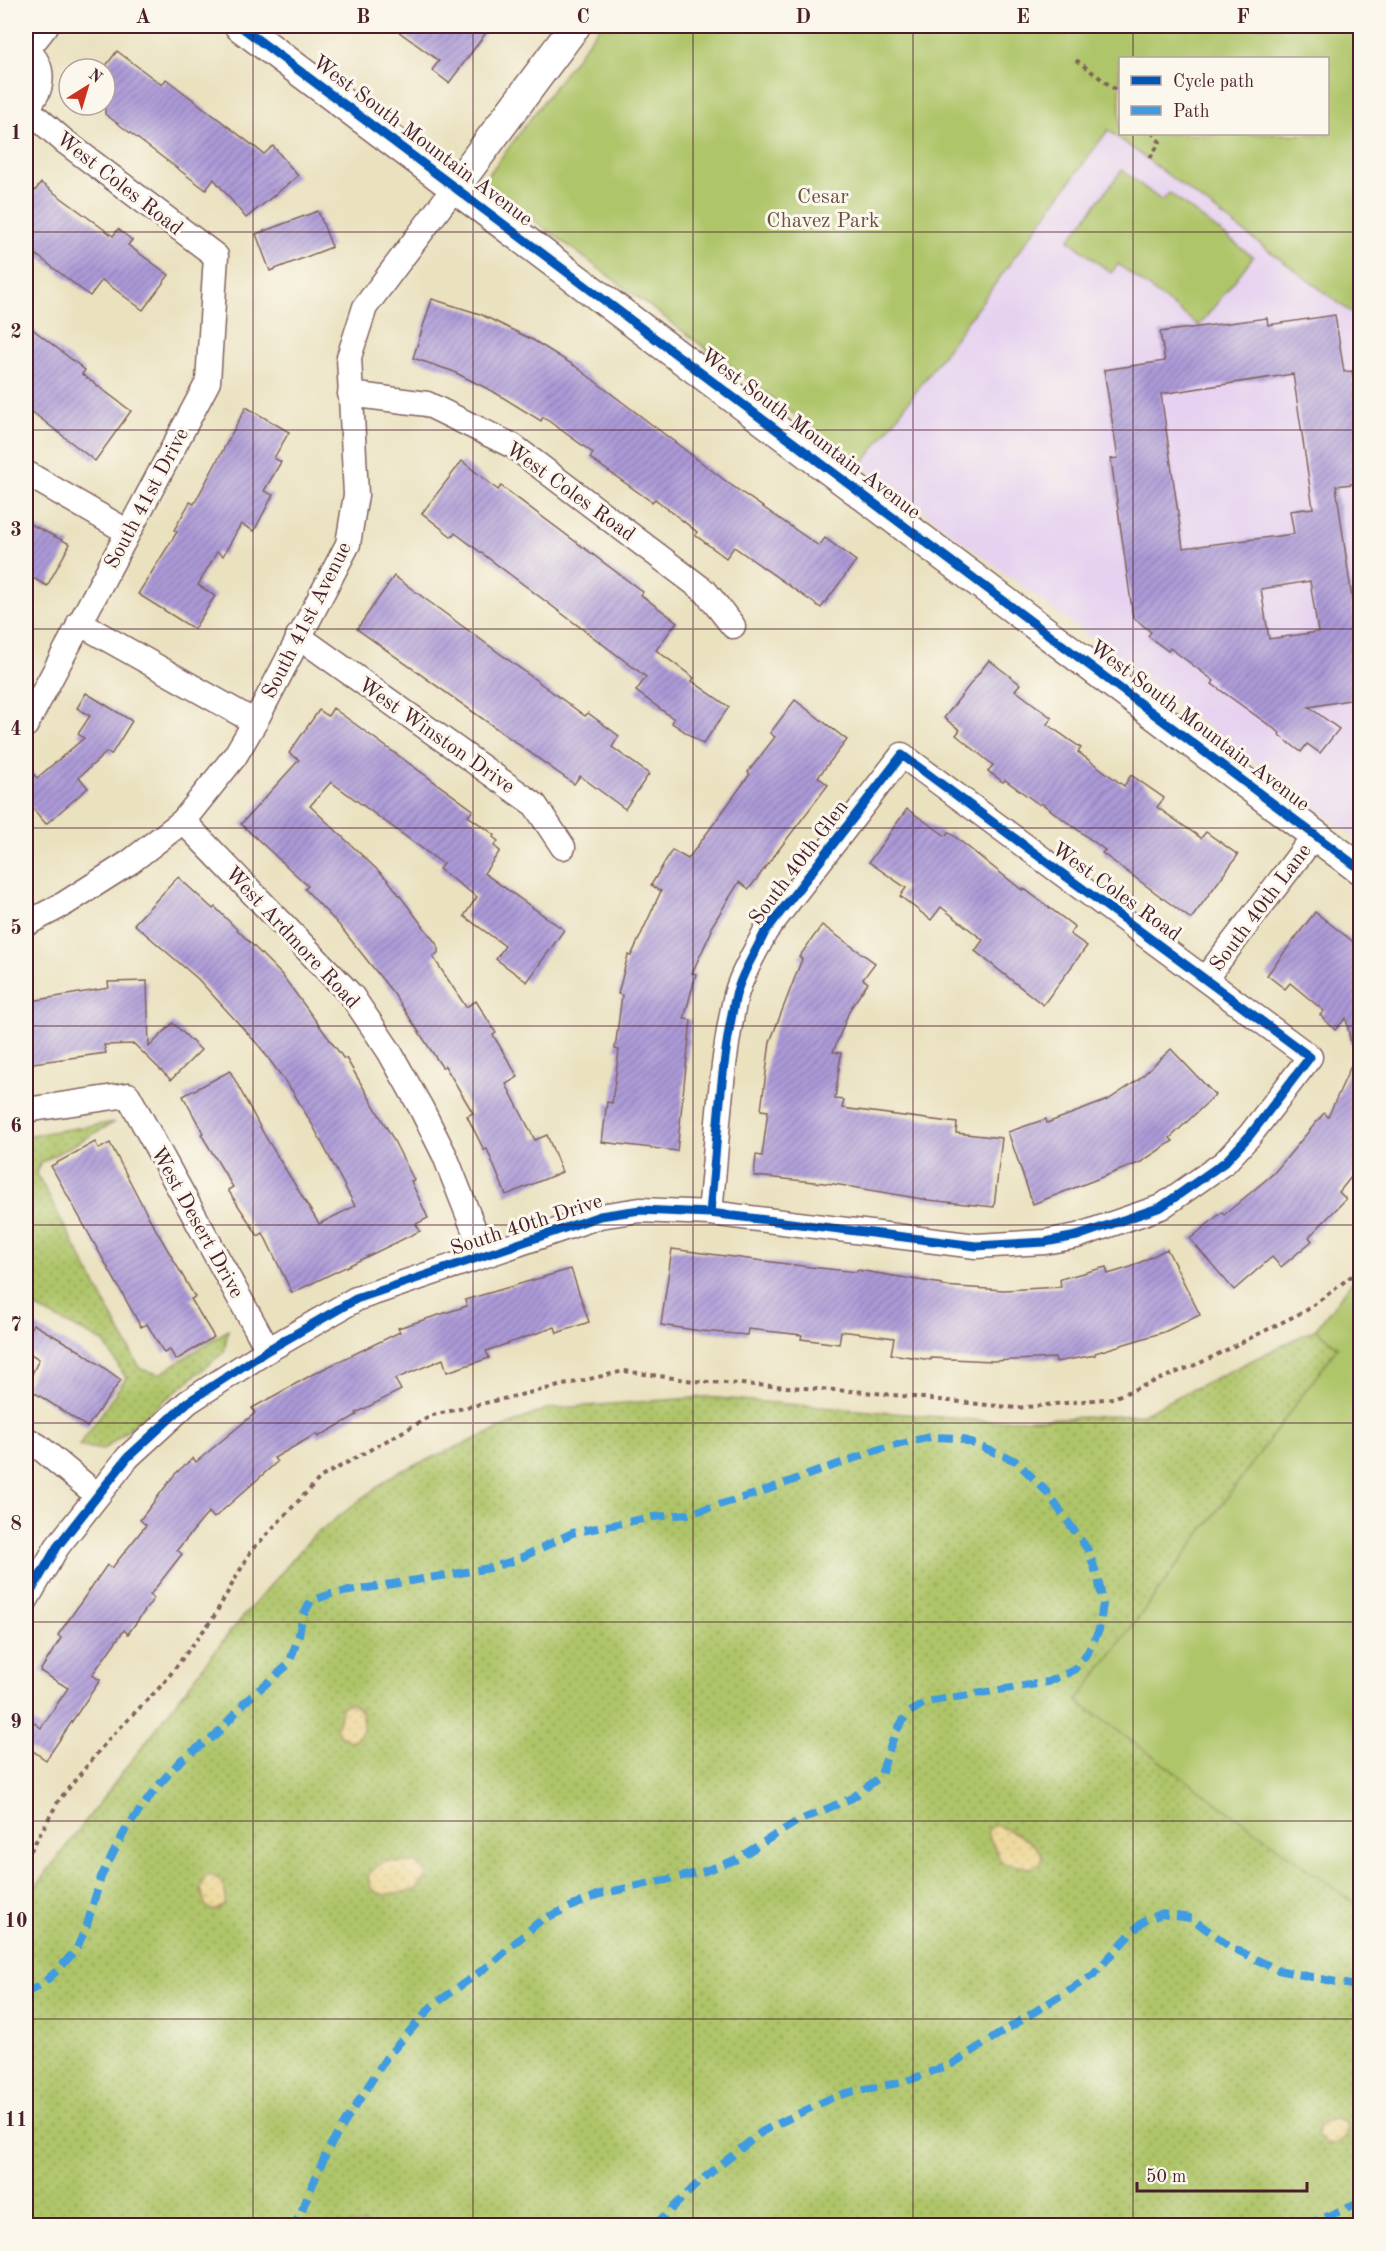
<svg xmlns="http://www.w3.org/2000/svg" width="1386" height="2251" viewBox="0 0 1386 2251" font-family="'Old Standard TT',serif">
	<defs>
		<pattern id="grass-dots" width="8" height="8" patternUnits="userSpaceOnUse" patternTransform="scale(1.5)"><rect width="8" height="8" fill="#afc569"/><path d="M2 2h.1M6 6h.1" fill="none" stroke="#909f57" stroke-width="1.8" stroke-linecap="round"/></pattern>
		<pattern id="sand-dots" width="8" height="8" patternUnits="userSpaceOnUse" patternTransform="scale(1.5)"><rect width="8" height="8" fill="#eeda9e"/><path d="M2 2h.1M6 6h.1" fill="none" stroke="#cebb88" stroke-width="1.8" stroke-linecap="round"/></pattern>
		<pattern id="building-hatch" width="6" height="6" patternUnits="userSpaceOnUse" patternTransform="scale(1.5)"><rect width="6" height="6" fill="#ac9ad8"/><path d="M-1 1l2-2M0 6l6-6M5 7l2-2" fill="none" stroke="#8e7daf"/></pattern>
	</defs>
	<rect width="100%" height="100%" fill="#fbf7ec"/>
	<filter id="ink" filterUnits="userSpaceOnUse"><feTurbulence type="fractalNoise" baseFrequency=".0167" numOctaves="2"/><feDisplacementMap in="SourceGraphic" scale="12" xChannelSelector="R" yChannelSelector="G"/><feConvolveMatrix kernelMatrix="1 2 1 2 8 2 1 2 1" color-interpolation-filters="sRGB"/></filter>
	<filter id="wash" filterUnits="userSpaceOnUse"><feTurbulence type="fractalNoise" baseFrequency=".008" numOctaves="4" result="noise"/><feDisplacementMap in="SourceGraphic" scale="24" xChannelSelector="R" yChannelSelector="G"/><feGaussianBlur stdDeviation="1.35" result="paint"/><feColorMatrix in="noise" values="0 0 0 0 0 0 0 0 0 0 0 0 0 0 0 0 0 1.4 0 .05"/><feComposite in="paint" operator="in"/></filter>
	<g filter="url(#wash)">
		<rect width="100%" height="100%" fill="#eae1bf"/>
		<!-- built -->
		<path fill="#e6d2f0" d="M1108,130L1360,319V842L862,465Z"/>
		<!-- grass -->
		<g fill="url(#grass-dots)" stroke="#7c724a" stroke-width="1.5">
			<path d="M115,1122L40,1163L37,1174L140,1369L160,1374L228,1330L224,1352L103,1450L79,1446L126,1378L104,1342L26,1303V1136Z"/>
			<path d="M1316,1329L1338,1347L1077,1701L1360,1904V2225H26V1899L229,1633L313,1536L396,1473L546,1409L705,1397L987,1421L1140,1415Z"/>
		</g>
		<!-- sand -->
		<g fill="url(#sand-dots)" stroke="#9c7c64" stroke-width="1.5">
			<path d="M350,1703L361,1711C364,1726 366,1736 350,1741L340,1736L336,1729L343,1706Z"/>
			<path d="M993,1825C1008,1828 1038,1843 1043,1857L1041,1864L1030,1868L1002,1863L987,1832Z"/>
			<path d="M385,1861L417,1863L428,1875L416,1890L382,1895L371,1889L368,1877L371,1871Z"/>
			<path d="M211,1875C224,1880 229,1893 223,1906L214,1911L205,1905L201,1889L205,1877Z"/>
			<path d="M1331,2119L1344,2121L1347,2126C1348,2140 1338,2145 1326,2143L1317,2136L1319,2126Z"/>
		</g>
		<!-- park -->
		<g fill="#afc569" stroke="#7c724a" stroke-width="1.5" fill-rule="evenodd">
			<path d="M600,26H1360V319L1108,130L862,465L483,182ZM1328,58V134H1120V58Z"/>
			<path d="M1122,170L1162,201L1169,193L1253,257L1199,326L1118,264L1111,273L1069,240Z"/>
			<path d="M1360,1271V1907L1077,1701L1338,1347L1316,1329Z"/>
		</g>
		<g id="blocks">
			<!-- building -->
			<g fill="url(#building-hatch)" fill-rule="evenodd">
				<path d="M391,26H491L449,83L432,70L439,61Z"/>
				<path d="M117,51L162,85L166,79L264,154L273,146L298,176L246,218L214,179L206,190L105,114V67Z"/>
				<path d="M41,183L113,236L118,229L132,240L128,245L169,275L143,310L102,280L90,296L26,247V202Z"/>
				<path d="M318,211L332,247L270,271L256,234Z"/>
				<path d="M432,299L480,314L533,340L575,366L731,485L819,546L825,538L856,561L821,608L734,547L726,558L695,535L697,532L655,499L652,502L590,458L593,453L543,417L541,421L494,392L452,371L413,358Z"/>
				<path d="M1335,315L1344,372L1352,371L1360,423V483L1336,486L1360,655V698L1309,707L1339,729L1320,753L1307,744L1301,752L1279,735L1280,733L1212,684L1214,681L1170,648L1168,651L1148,636L1151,632L1133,617L1111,459L1118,458L1104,370L1165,361L1160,332L1267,318L1268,325ZM1293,374L1313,508L1290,511L1294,534L1183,548L1161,394ZM1310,581L1318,632L1269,639L1261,589Z"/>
				<path d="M26,324L85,370L82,374L131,411L95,461L26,407Z"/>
				<path d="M246,407L289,432L274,458L281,462L264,491L273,495L254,531L241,524L223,556L217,552L198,585L215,596L194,629L138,594L177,532L174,530L190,502L194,504Z"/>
				<path d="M462,461L498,490L501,486L643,592L641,595L677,622L656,650L694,678L692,681L729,707L703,744L672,723L674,719L636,691L646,677L455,533L452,537L422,513Z"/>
				<path d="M26,522L70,544L47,586L26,574Z"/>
				<path d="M394,576L585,716L588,713L619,736L612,747L649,774L625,809L580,776L574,784L357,629Z"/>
				<path d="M989,660L1020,684L1015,690L1052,718L1047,724L1081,748L1078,752L1124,786L1131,775L1164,798L1157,807L1201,838L1206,832L1238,855L1191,919L1102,853L1105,850L1041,803L1040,805L1005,780L1003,782L988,771L993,765L956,735L960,730L944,718Z"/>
				<path d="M86,693L132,721L111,755L107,752L79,777L88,788L46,824L26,801V765L37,778L84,738L78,734L90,716L77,708Z"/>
				<path d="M795,700L847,740L818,777L828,785L749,889L739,882L710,929L712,930L692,973L696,974L684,1019L691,1020L677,1151L602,1142L607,1102L612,1103L619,1050L615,1049L622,995L618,994L628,955L631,956L661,891L651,885L672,850L688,859L750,774L748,772L775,737L770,733Z"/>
				<path d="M333,708L473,810L468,816L495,835L493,837L498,841L494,846L500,851L484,873L564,930L527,982L496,959L505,946L464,916L477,897L439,869L443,864L331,782L310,806L388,880L438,946V953L433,957L466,1007L476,1001L496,1033L493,1035L518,1077L506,1084L535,1140L547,1135L562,1172L506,1195L487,1149L484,1150L467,1116L473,1113L445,1066L442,1067L394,994L339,925L305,889L308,886L241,824L299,760L289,753L319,710L328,716Z"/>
				<path d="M907,809L946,836L949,832L1022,890L1023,888L1075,927L1070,934L1087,946L1043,1005L975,951L983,940L941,907L931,920L900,896L906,888L869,862Z"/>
				<path d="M178,877L213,909L215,907L282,975L344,1059L346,1058L391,1135L414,1180L411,1181L428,1218L416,1224L420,1231L292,1293L263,1233L258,1236L228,1190L233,1187L201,1134L203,1133L183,1096L230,1071L265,1136L319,1224L355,1206L312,1124L293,1092L260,1047L198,979L134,924Z"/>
				<path d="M1315,912L1360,947V1043L1351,1044L1346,1018L1335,1030L1320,1015L1324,1011L1290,983L1285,989L1267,975Z"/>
				<path d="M822,925L875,963L863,979L868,983L850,1009L833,1052L841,1053L835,1099L844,1100L842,1108L957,1123L956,1133L1002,1138L994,1207L928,1200L834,1184L754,1176L756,1155L762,1156L768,1111L761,1110L770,1042L802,959L799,957Z"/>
				<path d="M147,981L149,1047L173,1023L201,1050L171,1080L134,1044L104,1045L106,1053L26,1064V1002L109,988L108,982Z"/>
				<path d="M1360,1046V1166L1339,1192L1346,1199L1309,1237L1312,1241L1281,1267L1272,1257L1234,1290L1190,1239L1222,1212L1224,1215L1274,1173L1324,1113L1328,1117Z"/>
				<path d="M1171,1049L1215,1095L1170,1138L1173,1141L1141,1162L1033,1204L1008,1132L1046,1119L1047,1123L1108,1100L1138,1080Z"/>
				<path d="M95,1142L99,1149L110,1143L148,1216L195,1297L191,1299L214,1337L176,1360L170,1350L164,1353L147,1324L141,1327L51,1166Z"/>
				<path d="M672,1249L810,1267L857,1272V1270L942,1284V1286L1004,1290L1061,1287L1060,1279L1106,1267L1108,1274L1131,1267L1167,1249L1200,1315L1164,1332L1095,1353V1355L1056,1362L1055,1358L992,1361L931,1358V1360L891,1354L894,1338L841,1331L839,1344L801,1339L802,1335L748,1329L747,1335L701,1331L661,1325Z"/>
				<path d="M571,1269L589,1322L557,1333L555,1327L486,1351L489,1358L447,1372L443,1359L395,1379L401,1390L356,1413L357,1415L318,1437L316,1434L274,1458L277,1462L214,1518L209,1512L177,1550L182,1554L150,1595L154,1598L128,1634L124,1630L92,1675L100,1680L46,1760L26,1746V1716L41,1728L68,1688L40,1671L61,1638L58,1635L107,1565L112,1568L146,1525L140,1520L175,1474L193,1458L196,1462L255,1413L252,1408L315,1373L400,1332L398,1328L467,1306L465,1300Z"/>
				<path d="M33,1324L80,1351L121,1380L87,1427L26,1387L39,1359L26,1351V1337Z"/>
			</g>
		</g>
	</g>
	<g filter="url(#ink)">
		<use href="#blocks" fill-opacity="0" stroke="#82635f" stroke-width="1.5"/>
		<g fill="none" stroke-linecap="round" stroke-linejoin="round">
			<!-- minor casing -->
			<g stroke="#82635f" stroke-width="27">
				<g id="minor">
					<path d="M26,49C46,66 45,90 26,107"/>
					<path d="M27,50L46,26"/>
					<path d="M26,108L64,141L216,256L208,382L26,725"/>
					<path d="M350,394L427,404L513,446L706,592L733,626"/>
					<path d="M26,473L128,532"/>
					<path d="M79,623L255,722"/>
					<path d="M298,636L535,805L563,847"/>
					<path d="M183,821L352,996L389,1051L421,1108L445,1156L484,1255"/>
					<path d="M26,924L64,904L130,862L183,821L235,756L255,722L348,544L356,495L349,357L365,307L455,187"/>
					<path d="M1205,979L1315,835"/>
					<path d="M26,1110L128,1095L268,1350"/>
					<path d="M26,1439L38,1446L97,1495"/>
					<path d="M26,1600L57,1547L128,1457L188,1402L268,1350L356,1299L600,1216L640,1210L710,1213L976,1246L1045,1242L1077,1236L1161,1207L1225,1162L1250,1135L1310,1057L902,755L765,932C755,953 740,976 735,999C720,1069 717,1142 710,1213"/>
				</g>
			</g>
			<!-- tertiary casing -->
			<g stroke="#82635f" stroke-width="33">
				<g id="tertiary">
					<path d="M240,26L1360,869"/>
					<path d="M455,187L575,26"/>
				</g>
			</g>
			<!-- path -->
			<g stroke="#82635f" stroke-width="4" stroke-dasharray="4.5 4.5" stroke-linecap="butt">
				<path d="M1076,60L1120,93"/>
				<path d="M1150,158L1160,142L1153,134"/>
				<path d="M26,164L33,142"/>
				<path d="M26,1859L59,1800L108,1740L163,1684L213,1618L251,1551L321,1477L433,1415L624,1371L694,1381L865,1392L1017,1408L1113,1398L1200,1363L1307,1310L1357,1272L1360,1266"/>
			</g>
			<!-- minor -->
			<use href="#minor" stroke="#fff" stroke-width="24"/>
			<!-- tertiary -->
			<use href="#tertiary" stroke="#fff" stroke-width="30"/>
			<!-- quiet -->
			<g stroke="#409be1" stroke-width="8" stroke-dasharray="15 8" stroke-linecap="butt">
				<path d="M26,1993L42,1984L61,1967L77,1948L87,1925L101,1877L126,1829L157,1787L181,1760L216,1735L245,1702L289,1664L299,1635L302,1618L311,1601L331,1594L490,1568L516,1560L572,1533L653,1517L688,1514L755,1494L880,1449L930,1437L959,1438L1016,1461L1046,1491L1088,1550L1098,1578L1103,1604L1099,1630L1088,1652L1074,1670L1048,1682L926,1702L907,1714L895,1733L880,1777L852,1798L796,1822L735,1860L702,1872L600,1894L541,1920L491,1964L432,2006L386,2058L328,2149L295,2226"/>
				<path d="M654,2226L699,2182L763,2131L831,2098L854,2091L904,2082L952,2064L1093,1975L1134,1930L1146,1920L1161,1914L1191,1918L1229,1946L1278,1970L1360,1987"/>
				<path d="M1304,2226L1360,2203"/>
			</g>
			<!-- cycleway casing -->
			<g stroke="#fbf7ec" stroke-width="13">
				<g id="cycleway">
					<path d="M240,26L1360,869"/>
					<path d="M26,1600L57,1547L128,1457L188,1402L268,1350L356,1299L600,1216L640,1210L710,1213L976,1246L1045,1242L1077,1236L1161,1207L1225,1162L1250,1135L1310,1057L902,755L765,932C755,953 740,976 735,999C720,1069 717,1142 710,1213"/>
				</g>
			</g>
			<!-- cycleway -->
			<use href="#cycleway" stroke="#0057b8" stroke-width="9"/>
		</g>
	</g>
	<!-- grid -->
	<path fill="none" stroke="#4a1f2b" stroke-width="1.5" stroke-opacity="0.55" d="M253,26V2226M473,26V2226M693,26V2226M913,26V2226M1133,26V58M1133,134V2226M26,232H1360M26,430H1360M26,629H1360M26,828H1360M26,1026H1360M26,1225H1360M26,1423H1360M26,1622H1360M26,1821H1360M26,2019H1360"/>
	<g text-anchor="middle" stroke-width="6" stroke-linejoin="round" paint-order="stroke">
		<!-- street labels -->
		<g font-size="21" fill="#4a1f2b" stroke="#fbf7ec">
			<text transform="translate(423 140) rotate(37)" y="7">West South Mountain Avenue</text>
			<text transform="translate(120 183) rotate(38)" y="7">West Coles Road</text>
			<text transform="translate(811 433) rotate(37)" y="7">West South Mountain Avenue</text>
			<text transform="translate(571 491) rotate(36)" y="7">West Coles Road</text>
			<text transform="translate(146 498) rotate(-62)" y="7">South 41st Drive</text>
			<text transform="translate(306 620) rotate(-63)" y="7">South 41st Avenue</text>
			<text transform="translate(1200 725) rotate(37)" y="7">West South Mountain Avenue</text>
			<text transform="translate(437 735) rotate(35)" y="7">West Winston Drive</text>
			<text transform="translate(798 862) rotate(-53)" y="7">South 40th Glen</text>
			<text transform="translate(1117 891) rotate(36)" y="7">West Coles Road</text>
			<text transform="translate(1260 907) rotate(-53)" y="7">South 40th Lane</text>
			<text transform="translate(293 937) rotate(47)" y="7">West Ardmore Road</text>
			<text transform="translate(198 1222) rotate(61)" y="7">West Desert Drive</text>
			<text transform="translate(526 1224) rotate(-18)" y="7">South 40th Drive</text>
		</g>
		<!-- park labels -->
		<g font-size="21" fill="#68513e" stroke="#fbf7ec">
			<text x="823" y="203">Cesar<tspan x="823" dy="24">Chavez Park</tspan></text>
		</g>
	</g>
	<!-- margin -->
	<rect width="1386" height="2251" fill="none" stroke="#fbf7ec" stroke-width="66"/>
	<!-- legend -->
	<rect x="1119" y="57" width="210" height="78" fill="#fbf7ec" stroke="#b4a19f" stroke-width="1.5"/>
	<rect x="1131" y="76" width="30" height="9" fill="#0057b8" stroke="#b4a19f" stroke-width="1.5"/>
	<text x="1173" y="87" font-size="18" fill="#4a1f2b">Cycle path</text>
	<rect x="1131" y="106" width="30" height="9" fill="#409be1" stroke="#b4a19f" stroke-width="1.5"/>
	<text x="1173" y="117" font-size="18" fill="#4a1f2b">Path</text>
	<!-- north arrow -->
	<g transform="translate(87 87) rotate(37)"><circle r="28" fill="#fbf7ec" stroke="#b4a19f" stroke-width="1.5"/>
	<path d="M0-4.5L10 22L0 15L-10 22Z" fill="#c8321e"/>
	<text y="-9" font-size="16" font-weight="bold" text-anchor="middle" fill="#4a1f2b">N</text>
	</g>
	<!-- scale -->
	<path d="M1137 2182v9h170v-9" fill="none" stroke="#4a1f2b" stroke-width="3"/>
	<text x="1146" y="2182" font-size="18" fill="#4a1f2b" stroke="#fbf7ec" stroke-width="4.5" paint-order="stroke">50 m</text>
	<rect x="33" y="33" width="1320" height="2185" fill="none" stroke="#4a1f2b" stroke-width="2"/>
	<g font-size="20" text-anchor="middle" font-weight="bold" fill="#4a1f2b">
		<text x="143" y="23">A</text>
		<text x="363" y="23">B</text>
		<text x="583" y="23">C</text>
		<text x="803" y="23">D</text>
		<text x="1023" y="23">E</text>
		<text x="1243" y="23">F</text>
		<text x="16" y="139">1</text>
		<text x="16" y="338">2</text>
		<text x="16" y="536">3</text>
		<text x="16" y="735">4</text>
		<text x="16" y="934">5</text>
		<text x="16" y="1132">6</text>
		<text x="16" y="1331">7</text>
		<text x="16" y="1530">8</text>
		<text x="16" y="1728">9</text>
		<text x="16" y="1927">10</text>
		<text x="16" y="2126">11</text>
	</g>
</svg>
